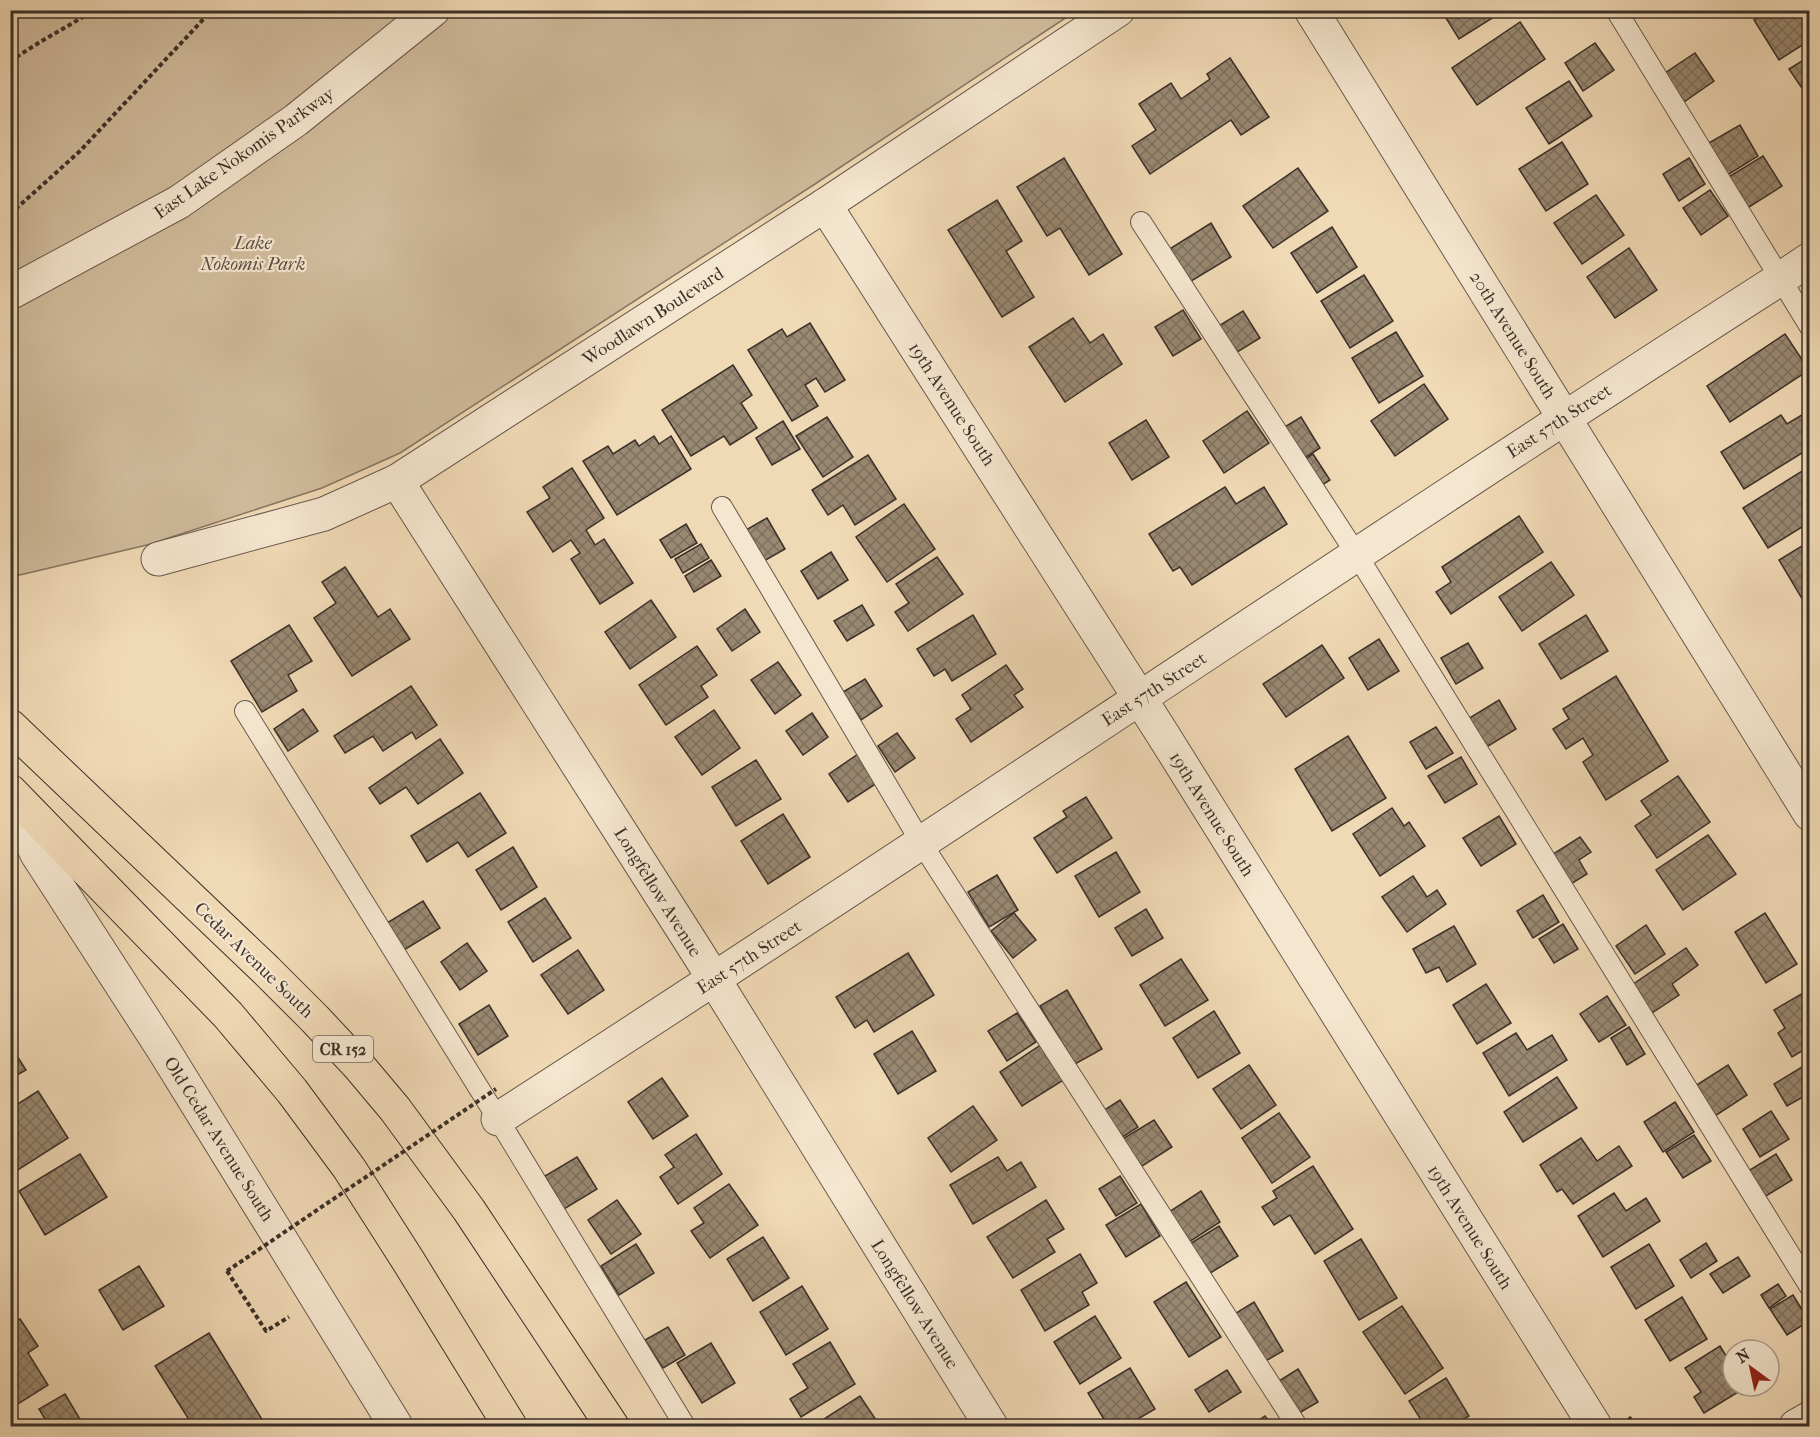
<svg xmlns="http://www.w3.org/2000/svg" width="1820" height="1437" viewBox="0 0 1820 1437" font-family="'IM FELL French Canon',serif">
	<defs>
		<pattern id="building-cross-hatch" width="8" height="8" patternUnits="userSpaceOnUse" patternTransform="scale(1.5)"><rect width="8" height="8" fill="#998872"/><path d="M0 0l8 8M0 8l8-8" fill="none" stroke="#7e705e"/></pattern>
	</defs>
	<rect width="100%" height="100%" fill="#f0d9b5"/>
	<filter id="stains"><feTurbulence type="fractalNoise" baseFrequency=".00333" numOctaves="4"/><feColorMatrix values="0 0 0 0 .2 0 0 0 0 .09 0 0 0 0 .02 0 0 0 .5 -.17"/></filter>
	<radialGradient id="worn" r=".72"><stop offset=".6" stop-color="#630" stop-opacity="0"/><stop offset="1" stop-color="#630" stop-opacity=".3"/></radialGradient>
	<!-- park -->
	<path fill="#d1bc9d" stroke="#867663" stroke-width="1.5" d="M10,11H1076L815,184L400,453L322,488L147,545L11,577Z"/>
	<!-- building -->
	<g fill="url(#building-cross-hatch)" stroke="#3b3029" stroke-width="1.5">
		<path d="M1441,10H1505L1459,39Z"/>
		<path d="M1768,10H1803L1810,21V40L1779,60L1754,20Z"/>
		<path d="M1520,22L1545,59L1477,105L1452,68Z"/>
		<path d="M1595,43L1614,70L1583,91L1565,63Z"/>
		<path d="M1695,53L1714,81L1684,102L1665,73Z"/>
		<path d="M1810,56V100L1789,69Z"/>
		<path d="M1230,58L1269,117L1241,135L1231,120L1150,174L1132,146L1156,130L1139,104L1171,83L1181,99L1210,79L1207,74Z"/>
		<path d="M1569,81L1592,116L1549,144L1526,108Z"/>
		<path d="M1740,125L1758,156L1726,176L1707,144Z"/>
		<path d="M1562,142L1588,184L1546,211L1519,169Z"/>
		<path d="M1763,156L1782,186L1746,209L1727,178Z"/>
		<path d="M1064,158L1122,254L1089,275L1060,228L1047,236L1017,187Z"/>
		<path d="M1689,158L1705,184L1679,201L1663,174Z"/>
		<path d="M1298,168L1328,211L1273,248L1243,206Z"/>
		<path d="M1710,190L1728,216L1701,235L1683,208Z"/>
		<path d="M1596,195L1624,235L1582,264L1554,223Z"/>
		<path d="M997,200L1022,241L1006,251L1034,297L1002,317L948,230Z"/>
		<path d="M1211,223L1231,257L1188,283L1168,250Z"/>
		<path d="M1332,227L1357,267L1317,293L1291,253Z"/>
		<path d="M1629,248L1657,290L1615,318L1587,277Z"/>
		<path d="M1364,275L1393,321L1350,348L1321,301Z"/>
		<path d="M1183,310L1201,339L1173,356L1155,327Z"/>
		<path d="M1243,311L1260,338L1234,354L1217,327Z"/>
		<path d="M1073,318L1090,343L1103,334L1122,364L1065,402L1029,347Z"/>
		<path d="M810,323L845,380L825,392L816,378L805,385L818,406L792,421L748,350L782,329L787,337Z"/>
		<path d="M1396,332L1423,376L1379,403L1352,358Z"/>
		<path d="M1785,334L1809,370L1730,422L1707,386Z"/>
		<path d="M733,365L752,395L741,403L757,428L730,445L724,436L691,456L662,410Z"/>
		<path d="M1424,384L1448,419L1395,456L1371,421Z"/>
		<path d="M1810,410V448L1744,489L1721,452L1781,415L1787,424Z"/>
		<path d="M1247,411L1269,443L1224,473L1203,441Z"/>
		<path d="M827,417L853,457L823,477L796,436Z"/>
		<path d="M1301,417L1320,448L1303,459L1283,428Z"/>
		<path d="M1146,420L1169,457L1132,480L1109,443Z"/>
		<path d="M783,421L800,449L772,465L756,438Z"/>
		<path d="M654,436L659,444L671,436L691,469L617,515L583,461L608,446L613,454L635,440L639,446Z"/>
		<path d="M1313,454L1330,480L1319,487L1303,461Z"/>
		<path d="M868,455L896,499L855,525L843,505L828,515L812,490Z"/>
		<path d="M572,468L604,518L586,530L595,545L604,539L633,583L600,604L571,559L580,553L571,540L553,552L527,512L550,498L543,487Z"/>
		<path d="M1807,468L1810,472V522L1768,548L1743,508Z"/>
		<path d="M1225,487L1236,504L1264,487L1287,524L1192,585L1180,567L1173,571L1149,534Z"/>
		<path d="M904,504L935,549L887,582L856,537Z"/>
		<path d="M1519,516L1543,552L1451,614L1436,592L1451,582L1442,567Z"/>
		<path d="M767,518L785,549L764,561L746,530Z"/>
		<path d="M686,524L697,543L671,558L660,540Z"/>
		<path d="M1810,541V599L1804,602L1779,560Z"/>
		<path d="M701,544L709,558L683,573L675,559Z"/>
		<path d="M831,552L848,580L818,599L801,571Z"/>
		<path d="M937,557L963,594L908,631L895,612L909,603L896,584Z"/>
		<path d="M711,560L721,576L694,592L685,576Z"/>
		<path d="M1551,562L1574,595L1522,631L1499,597Z"/>
		<path d="M345,567L378,617L390,609L410,639L352,676L314,618L336,603L322,582Z"/>
		<path d="M651,600L676,637L630,669L605,632Z"/>
		<path d="M862,605L874,625L847,641L834,621Z"/>
		<path d="M745,609L760,632L732,651L717,629Z"/>
		<path d="M973,615L996,654L952,681L945,669L934,676L917,649Z"/>
		<path d="M1586,615L1608,651L1561,679L1539,644Z"/>
		<path d="M289,625L312,661L288,675L297,691L262,712L231,661Z"/>
		<path d="M1379,639L1399,671L1368,690L1349,658Z"/>
		<path d="M1468,643L1483,668L1456,684L1441,658Z"/>
		<path d="M1322,645L1344,678L1286,717L1263,684Z"/>
		<path d="M697,646L717,675L701,686L708,697L666,725L639,685Z"/>
		<path d="M778,662L801,695L775,714L751,680Z"/>
		<path d="M1006,665L1023,689L1014,695L1023,707L971,742L956,719L971,709L962,695Z"/>
		<path d="M1616,676L1668,761L1606,800L1583,762L1593,755L1583,738L1566,749L1553,729L1569,719L1563,709Z"/>
		<path d="M865,679L882,706L861,720L843,692Z"/>
		<path d="M411,686L437,725L416,739L412,732L383,751L373,736L345,753L334,736Z"/>
		<path d="M1499,700L1516,729L1480,751L1463,722Z"/>
		<path d="M303,709L318,731L288,751L274,729Z"/>
		<path d="M714,710L740,748L702,775L675,737Z"/>
		<path d="M812,713L828,737L803,755L786,731Z"/>
		<path d="M1436,727L1453,753L1426,769L1410,742Z"/>
		<path d="M897,733L915,758L895,772L878,746Z"/>
		<path d="M1348,736L1386,798L1332,831L1295,769Z"/>
		<path d="M440,739L463,773L418,804L406,787L380,804L369,788Z"/>
		<path d="M858,754L877,783L848,802L829,774Z"/>
		<path d="M1461,757L1477,784L1445,803L1428,776Z"/>
		<path d="M756,760L781,799L736,826L712,787Z"/>
		<path d="M1678,776L1710,822L1657,858L1635,826L1651,815L1641,801Z"/>
		<path d="M480,793L506,833L468,857L458,842L427,862L411,836Z"/>
		<path d="M1086,797L1112,838L1057,873L1034,838L1067,817L1063,811Z"/>
		<path d="M1392,808L1404,826L1409,822L1425,846L1380,876L1353,834Z"/>
		<path d="M783,814L810,857L768,884L741,841Z"/>
		<path d="M1499,816L1516,844L1481,866L1463,838Z"/>
		<path d="M1708,835L1736,874L1683,910L1656,870Z"/>
		<path d="M1580,837L1591,852L1579,860L1587,874L1566,887L1547,858Z"/>
		<path d="M513,847L537,887L501,910L476,870Z"/>
		<path d="M1116,852L1140,892L1099,917L1075,876Z"/>
		<path d="M997,875L1018,910L989,927L968,892Z"/>
		<path d="M1413,876L1427,897L1437,890L1446,904L1407,932L1382,897Z"/>
		<path d="M1543,895L1559,922L1533,938L1517,911Z"/>
		<path d="M545,898L571,938L533,962L508,922Z"/>
		<path d="M423,901L440,928L404,950L387,923Z"/>
		<path d="M1146,909L1163,938L1132,956L1115,928Z"/>
		<path d="M1014,913L1036,940L1013,958L991,931Z"/>
		<path d="M1765,913L1797,964L1766,983L1735,932Z"/>
		<path d="M1563,924L1578,949L1554,963L1539,939Z"/>
		<path d="M1646,925L1665,954L1635,974L1616,946Z"/>
		<path d="M1454,926L1476,964L1447,982L1439,967L1426,973L1413,949Z"/>
		<path d="M467,943L487,971L460,990L441,962Z"/>
		<path d="M1686,948L1698,965L1672,984L1679,995L1649,1015L1629,987Z"/>
		<path d="M578,950L604,990L568,1014L541,975Z"/>
		<path d="M908,953L934,995L874,1032L867,1020L855,1028L836,997Z"/>
		<path d="M1181,959L1208,1000L1165,1026L1140,985Z"/>
		<path d="M1486,984L1511,1023L1477,1044L1453,1005Z"/>
		<path d="M1810,989V1046L1792,1057L1778,1033L1785,1028L1774,1010Z"/>
		<path d="M1067,990L1102,1049L1075,1064L1040,1006Z"/>
		<path d="M1607,996L1626,1025L1599,1042L1580,1014Z"/>
		<path d="M489,1005L508,1036L478,1055L459,1024Z"/>
		<path d="M1214,1011L1240,1053L1198,1078L1173,1038Z"/>
		<path d="M1017,1013L1036,1042L1007,1061L988,1031Z"/>
		<path d="M1629,1027L1645,1054L1627,1065L1611,1038Z"/>
		<path d="M912,1031L936,1071L898,1094L874,1054Z"/>
		<path d="M1516,1033L1527,1050L1552,1035L1567,1060L1509,1096L1483,1053Z"/>
		<path d="M1042,1044L1065,1079L1022,1106L1000,1072Z"/>
		<path d="M10,1045L26,1070L10,1079Z"/>
		<path d="M1810,1062V1093L1787,1106L1774,1084Z"/>
		<path d="M1249,1065L1276,1105L1241,1129L1213,1089Z"/>
		<path d="M1728,1065L1747,1095L1712,1118L1692,1088Z"/>
		<path d="M1557,1077L1577,1108L1523,1142L1504,1112Z"/>
		<path d="M662,1078L688,1116L653,1139L628,1102Z"/>
		<path d="M38,1091L68,1138L10,1175V1109Z"/>
		<path d="M1120,1100L1138,1127L1121,1138L1103,1111Z"/>
		<path d="M1675,1102L1694,1132L1663,1152L1644,1122Z"/>
		<path d="M973,1106L997,1140L951,1172L928,1138Z"/>
		<path d="M1771,1111L1789,1139L1760,1157L1743,1129Z"/>
		<path d="M1279,1113L1310,1157L1272,1183L1242,1138Z"/>
		<path d="M1154,1120L1172,1147L1139,1168L1121,1140Z"/>
		<path d="M696,1134L722,1174L678,1204L660,1177L674,1167L665,1155Z"/>
		<path d="M1694,1135L1711,1161L1683,1178L1666,1152Z"/>
		<path d="M1581,1138L1597,1161L1619,1146L1632,1166L1573,1204L1562,1189L1557,1192L1540,1165Z"/>
		<path d="M80,1154L107,1197L45,1235L19,1191Z"/>
		<path d="M1776,1154L1792,1180L1761,1199L1745,1173Z"/>
		<path d="M577,1157L597,1189L564,1209L545,1176Z"/>
		<path d="M998,1157L1007,1171L1021,1162L1036,1187L973,1224L950,1185Z"/>
		<path d="M1313,1166L1353,1229L1315,1254L1290,1215L1274,1225L1262,1207L1277,1198L1273,1191Z"/>
		<path d="M1120,1176L1137,1203L1116,1216L1099,1189Z"/>
		<path d="M729,1184L758,1225L710,1258L691,1231L704,1223L694,1208Z"/>
		<path d="M1201,1191L1220,1222L1186,1244L1166,1214Z"/>
		<path d="M1614,1193L1626,1211L1646,1198L1660,1221L1603,1257L1578,1216Z"/>
		<path d="M617,1200L641,1234L611,1254L588,1220Z"/>
		<path d="M1046,1200L1064,1229L1047,1239L1055,1252L1013,1278L987,1237Z"/>
		<path d="M1141,1204L1160,1236L1126,1257L1106,1225Z"/>
		<path d="M1219,1226L1238,1256L1207,1275L1188,1245Z"/>
		<path d="M763,1237L789,1278L753,1301L727,1259Z"/>
		<path d="M1361,1239L1397,1298L1359,1320L1324,1261Z"/>
		<path d="M1706,1243L1717,1261L1691,1278L1680,1260Z"/>
		<path d="M636,1244L654,1273L619,1295L601,1266Z"/>
		<path d="M1649,1244L1674,1286L1636,1309L1611,1267Z"/>
		<path d="M1080,1254L1097,1283L1082,1292L1089,1305L1045,1331L1021,1290Z"/>
		<path d="M1738,1257L1750,1276L1723,1293L1710,1274Z"/>
		<path d="M139,1266L164,1306L123,1330L99,1290Z"/>
		<path d="M1186,1282L1221,1337L1189,1357L1154,1302Z"/>
		<path d="M1778,1284L1786,1296L1769,1308L1761,1295Z"/>
		<path d="M802,1286L828,1329L786,1355L760,1312Z"/>
		<path d="M1793,1295L1809,1321L1787,1335L1770,1309Z"/>
		<path d="M1682,1297L1707,1339L1670,1361L1645,1320Z"/>
		<path d="M1254,1302L1283,1351L1262,1363L1233,1315Z"/>
		<path d="M1402,1306L1443,1368L1405,1394L1363,1332Z"/>
		<path d="M1095,1316L1121,1358L1080,1384L1054,1342Z"/>
		<path d="M20,1319L38,1346L28,1353L48,1385L10,1409V1325Z"/>
		<path d="M668,1327L685,1355L663,1368L645,1340Z"/>
		<path d="M209,1333L266,1426H193L155,1366Z"/>
		<path d="M830,1342L855,1384L801,1417L790,1399L808,1388L793,1364Z"/>
		<path d="M711,1343L735,1383L702,1403L677,1363Z"/>
		<path d="M1720,1346L1731,1364L1733,1363V1386H1748L1704,1413L1694,1397L1701,1392L1685,1368Z"/>
		<path d="M1130,1368L1155,1409L1126,1426H1108L1088,1393Z"/>
		<path d="M1298,1369L1318,1402L1294,1416L1274,1384Z"/>
		<path d="M1227,1370L1241,1392L1209,1412L1195,1390Z"/>
		<path d="M1446,1378L1469,1416L1452,1426H1425L1409,1401Z"/>
		<path d="M65,1394L84,1426H49L39,1409Z"/>
		<path d="M860,1396L880,1426H829L824,1419Z"/>
		<path d="M1265,1416L1272,1426H1250Z"/>
	</g>
	<g fill="none" stroke-linecap="round" stroke-linejoin="round">
		<!-- service casing -->
		<g stroke="#685a4c" stroke-width="22">
			<g id="service">
				<path d="M1616,10L1810,327"/>
				<path d="M1141,222L1357,555L1810,1287"/>
				<path d="M722,507L922,844L1297,1426"/>
				<path d="M245,711L498,1119L685,1426"/>
			</g>
		</g>
		<!-- minor casing -->
		<g stroke="#685a4c" stroke-width="35">
			<g id="minor">
				<path d="M1311,10L1810,814"/>
				<path d="M825,205L1160,730L1595,1426"/>
				<path d="M397,481L699,955L991,1426"/>
				<path d="M158,559L324,514L397,481L825,205L1118,10"/>
				<path d="M498,1119C928,843 1350,554 1780,279L1810,259"/>
				<path d="M1796,1426L1810,1418"/>
			</g>
		</g>
		<!-- tertiary casing -->
		<g stroke="#685a4c" stroke-width="35">
			<g id="tertiary">
				<path d="M10,293L179,202L296,120L433,10"/>
				<path d="M10,798L37,854L163,1049L396,1426"/>
			</g>
		</g>
		<!-- motorway casing -->
		<g stroke="#3b3029" stroke-width="35">
			<g id="motorway">
				<path d="M10,726L266,970L315,1019L358,1065L395,1109L469,1210L612,1426"/>
				<path d="M10,791L228,1015L292,1091L349,1168L409,1262L510,1426"/>
			</g>
		</g>
		<!-- path -->
		<g stroke="#3b3029" stroke-width="4" stroke-dasharray="4.5 3" stroke-linecap="butt">
			<path d="M10,61L40,42L95,10"/>
			<path d="M10,214L79,152L212,10"/>
			<path d="M227,1271L266,1331L289,1317"/>
			<path d="M1629,1417L1635,1426"/>
		</g>
		<!-- service -->
		<use href="#service" stroke="#f5e6cf" stroke-width="20"/>
		<!-- minor -->
		<use href="#minor" stroke="#f5e6cf" stroke-width="33"/>
		<!-- tertiary -->
		<use href="#tertiary" stroke="#f5e6cf" stroke-width="33"/>
		<!-- motorway -->
		<use href="#motorway" stroke="#f0d9b5" stroke-width="33"/>
		<!-- path-bridge -->
		<path stroke="#3b3029" stroke-width="4" stroke-dasharray="4.5 3" stroke-linecap="butt" d="M227,1271L496,1089"/>
	</g>
	<g text-anchor="middle" stroke-width="4.5" stroke-linejoin="round" paint-order="stroke">
		<!-- shield labels -->
		<rect fill="#f5e6cf" stroke="#73675b" stroke-width="1.5" x="313" y="1036" width="60" height="26" rx="4.5"/>
		<g font-size="16" font-weight="bold" fill="#3b3029">
			<text x="343" y="1055">CR 152</text>
		</g>
		<!-- street labels -->
		<g font-size="18" fill="#3b3029" stroke="#f5e6cf">
			<text transform="translate(244 153) rotate(-35)" y="6">East Lake Nokomis Parkway</text>
			<text transform="translate(653 316) rotate(-33)" y="6">Woodlawn Boulevard</text>
			<text transform="translate(1513 335) rotate(58)" y="6">20th Avenue South</text>
			<text transform="translate(952 404) rotate(57)" y="6">19th Avenue South</text>
			<text transform="translate(1559 421) rotate(-33)" y="6">East 57th Street</text>
			<text transform="translate(1154 689) rotate(-33)" y="6">East 57th Street</text>
			<text transform="translate(1212 814) rotate(58)" y="6">19th Avenue South</text>
			<text transform="translate(658 892) rotate(58)" y="6">Longfellow Avenue</text>
			<text transform="translate(749 957) rotate(-33)" y="6">East 57th Street</text>
			<text transform="translate(254 960) rotate(44)" y="6">Cedar Avenue South</text>
			<text transform="translate(219 1139) rotate(58)" y="6">Old Cedar Avenue South</text>
			<text transform="translate(1470 1227) rotate(58)" y="6">19th Avenue South</text>
			<text transform="translate(915 1304) rotate(58)" y="6">Longfellow Avenue</text>
		</g>
		<!-- park labels -->
		<g font-size="18" font-style="italic" fill="#594c40" stroke="#f5e6cf">
			<text x="253" y="249">Lake<tspan x="253" dy="21">Nokomis Park</tspan></text>
		</g>
	</g>
	<!-- margin -->
	<rect width="1820" height="1437" fill="none" stroke="#f0d9b5" stroke-width="36"/>
	<rect x="12" y="12" width="1796" height="1413" fill="none" stroke="#3b3029" stroke-width="3"/>
	<rect x="18" y="18" width="1784" height="1401" fill="none" stroke="#3b3029" stroke-width="1.5"/>
	<!-- north arrow -->
	<g transform="translate(1751 1368) rotate(327)"><circle r="28" fill="#f5e6cf" stroke="#ab9d8d" stroke-width="1.5"/>
	<path d="M0-4.5L10 22L0 15L-10 22Z" fill="#8f2418"/>
	<text y="-9" font-size="16" font-weight="bold" text-anchor="middle" fill="#3b3029">N</text>
	</g>
	<rect width="100%" height="100%" filter="url(#stains)"/>
	<rect width="100%" height="100%" fill="url(#worn)"/>
</svg>
